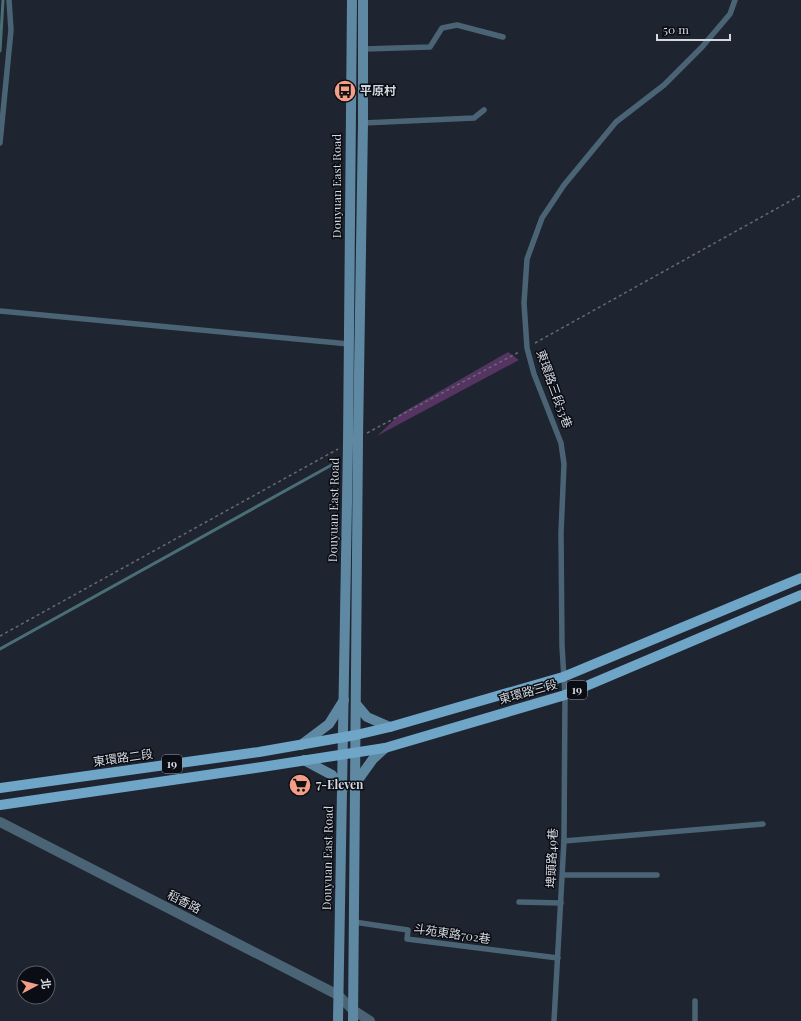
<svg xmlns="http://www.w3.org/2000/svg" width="801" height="1021" viewBox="0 0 801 1021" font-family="'Playfair Display','Noto Sans TC',serif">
	<rect width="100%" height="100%" fill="#1e2430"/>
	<!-- green -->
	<path fill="#553462" d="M508,352L519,360L377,436L400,414Z"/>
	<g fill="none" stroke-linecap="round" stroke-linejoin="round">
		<!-- stream -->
		<g stroke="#496e76" stroke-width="3">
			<path d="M0,51L3,0"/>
			<path d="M0,649L337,462"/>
		</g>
		<!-- path -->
		<g stroke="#666b75" stroke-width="1.5" stroke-dasharray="3 3" stroke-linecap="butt">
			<path d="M535,343L801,195"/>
			<path d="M367,433L519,352"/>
			<path d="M0,636L338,449"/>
		</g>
		<!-- service -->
		<g stroke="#4b6475" stroke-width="5.5">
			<path d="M364,49L430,47L442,28L457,25L503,37"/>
			<path d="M363,123L474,118L484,110"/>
			<path d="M0,143L11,30L9,0"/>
			<path d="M0,311L349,344"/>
			<path d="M564,841L763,824"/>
			<path d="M563,875H657"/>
			<path d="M519,902L561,903"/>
			<path d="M354,922L408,930L407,939L558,958"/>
			<path d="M695,1001V1021"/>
			<path d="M554,1021L564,841L565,695L562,646L561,533L564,464L561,443L534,374L527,348L524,303L527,259L542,218L564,185L616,122L664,85L702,47L730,14L735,0"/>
		</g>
		<!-- tertiary -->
		<path stroke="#4b6475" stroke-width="10" d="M0,822L338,995L353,1010L370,1021"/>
		<!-- secondary -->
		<g stroke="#5f89a3" stroke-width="10">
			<path d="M356,704L367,717L390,727"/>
			<path d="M301,745L329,724L344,700"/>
			<path d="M304,760L332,775L343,789"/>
			<path d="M355,784L373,759L385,748"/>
			<path d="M338,1021L348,443L352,0"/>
			<path d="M353,1021L358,438L363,123V0"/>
		</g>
		<!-- primary -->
		<g stroke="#6fa5c7" stroke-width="10">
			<path d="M0,788L259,752L356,735L390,727L563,677L801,578"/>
			<path d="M0,805L262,767L385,748L565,695L801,595"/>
		</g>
	</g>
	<!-- icons -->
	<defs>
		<g id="bus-disc" transform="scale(1.15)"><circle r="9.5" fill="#f49e88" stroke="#0a0d13"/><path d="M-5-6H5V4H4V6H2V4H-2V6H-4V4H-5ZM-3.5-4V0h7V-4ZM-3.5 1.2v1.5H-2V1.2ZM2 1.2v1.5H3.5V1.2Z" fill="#111"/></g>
		<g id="supermarket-disc" transform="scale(1.15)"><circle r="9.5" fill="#f49e88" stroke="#0a0d13"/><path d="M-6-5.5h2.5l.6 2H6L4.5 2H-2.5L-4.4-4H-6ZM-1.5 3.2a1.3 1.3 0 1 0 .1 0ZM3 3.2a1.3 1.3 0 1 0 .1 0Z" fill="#111"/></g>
	</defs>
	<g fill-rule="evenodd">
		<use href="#bus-disc" x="345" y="91"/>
		<use href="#supermarket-disc" x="300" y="785"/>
	</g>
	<g text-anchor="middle" stroke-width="3" stroke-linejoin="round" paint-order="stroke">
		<!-- shield labels -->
		<g fill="#0a0d13" stroke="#979ba2" stroke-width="1">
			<rect x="567" y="681" width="20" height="18" rx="3"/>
			<rect x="162" y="755" width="20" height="18" rx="3"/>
		</g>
		<g font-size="11" font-weight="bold" fill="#d4d8e0">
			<text x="577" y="694">19</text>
			<text x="172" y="768">19</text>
		</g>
		<!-- poi labels -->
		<g font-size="12" font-weight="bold" fill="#d4d8e0" stroke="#0a0d13" text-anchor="start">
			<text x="360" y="95">平原村</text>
			<text x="316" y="789">7-Eleven</text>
		</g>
		<!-- street labels -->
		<g font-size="12" fill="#d4d8e0" stroke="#0a0d13">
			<text transform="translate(337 186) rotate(-90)" y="4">Douyuan East Road</text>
			<text transform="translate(554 389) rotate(70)" y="4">東環路三段53巷</text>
			<text transform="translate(334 510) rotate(-89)" y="4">Douyuan East Road</text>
			<text transform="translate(528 692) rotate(-16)" y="4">東環路三段</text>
			<text transform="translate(123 758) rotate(-8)" y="4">東環路二段</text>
			<text transform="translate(328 858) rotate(-89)" y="4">Douyuan East Road</text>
			<text transform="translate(552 858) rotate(-88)" y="4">埤頭路49巷</text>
			<text transform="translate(184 902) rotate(27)" y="4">稻香路</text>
			<text transform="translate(452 934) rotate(8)" y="4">斗苑東路702巷</text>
		</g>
	</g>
	<!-- north arrow -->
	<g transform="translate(36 985) rotate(83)"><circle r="19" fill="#0a0d13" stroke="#5b5e65"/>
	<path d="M0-3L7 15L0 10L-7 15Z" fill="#f49e88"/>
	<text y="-6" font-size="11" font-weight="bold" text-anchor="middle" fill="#d4d8e0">北</text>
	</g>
	<!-- scale -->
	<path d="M657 34v6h73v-6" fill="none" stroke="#d4d8e0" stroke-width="2"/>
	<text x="663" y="34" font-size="12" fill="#d4d8e0" stroke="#0a0d13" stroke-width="3" paint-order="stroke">50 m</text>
</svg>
